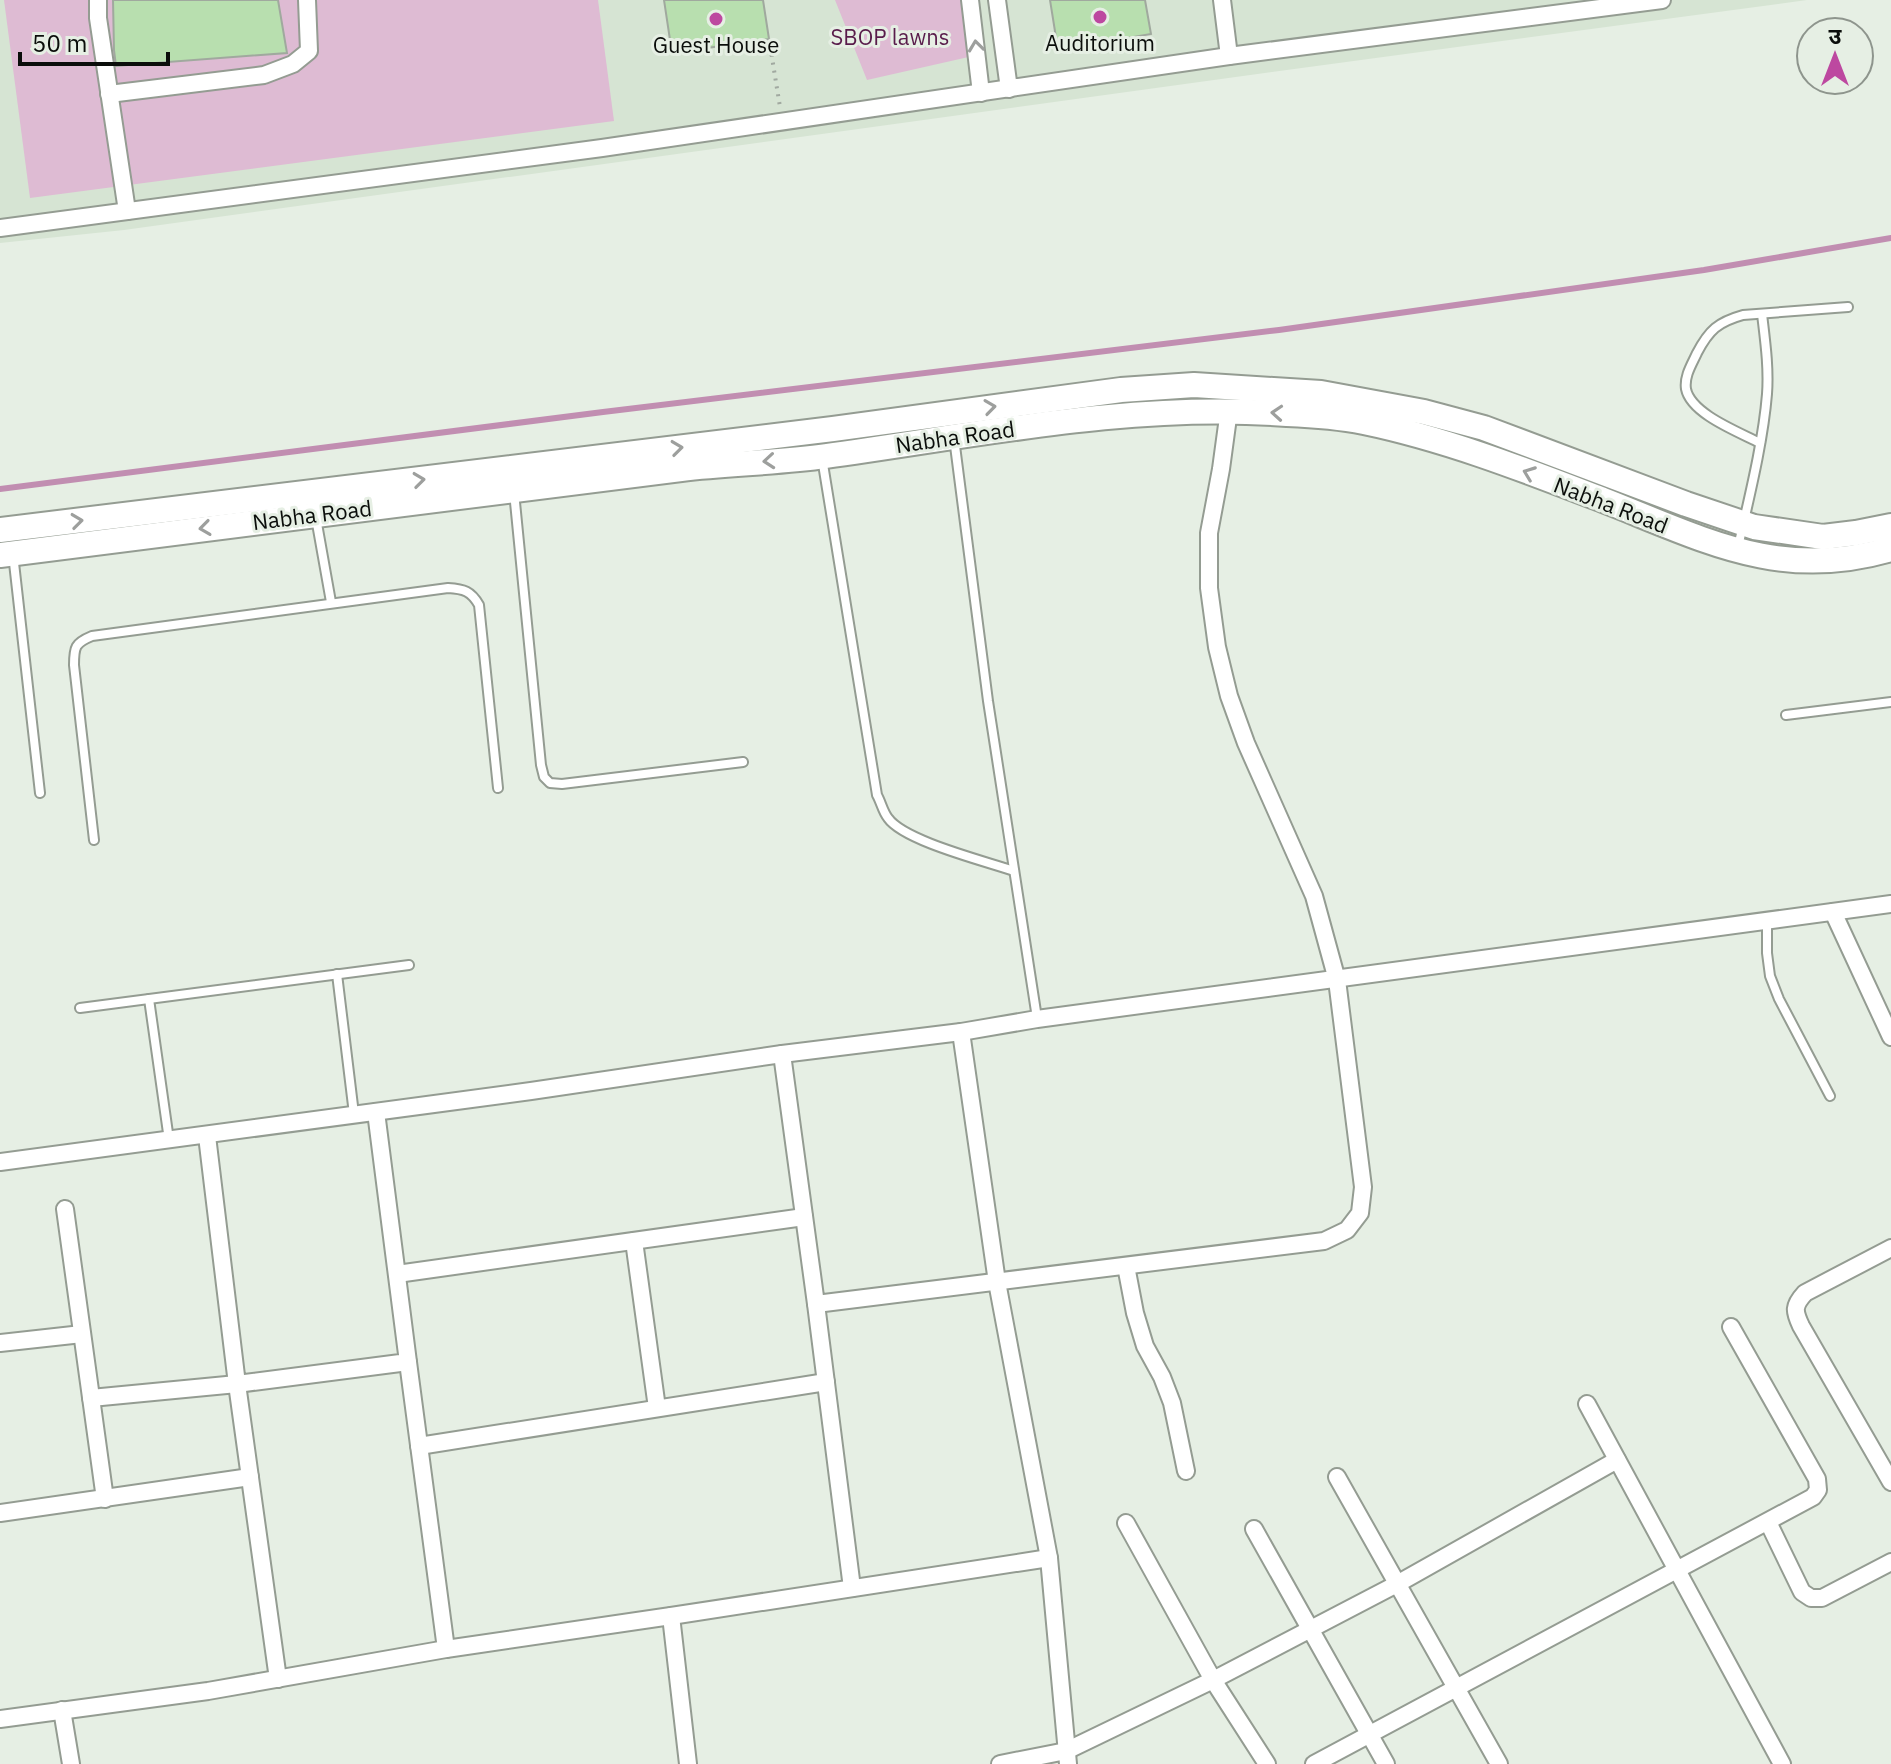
<svg xmlns="http://www.w3.org/2000/svg" width="1891" height="1764" viewBox="0 0 1891 1764" font-family="'IBM Plex Sans','Noto Sans Devanagari',sans-serif">
	<rect width="100%" height="100%" fill="#e6efe4"/>
	<!-- built -->
	<path fill="#d6e4d3" d="M0,0H1807L1272,72L124,230L0,243Z"/>
	<!-- green -->
	<g fill="#debbd3">
		<path d="M4,0H598L614,121L30,198Z"/>
		<path d="M835,0H966L973,56L867,80Z"/>
	</g>
	<g fill="none" stroke-linecap="round" stroke-linejoin="round">
		<!-- stream -->
		<path stroke="#c18eb1" stroke-width="6" d="M0,489L603,412L1279,330L1704,270L1891,238"/>
	</g>
	<!-- building -->
	<g fill="#b8dfaf" stroke="#a0a99e" stroke-width="2">
		<path d="M113,0H278L287,53L116,66L114,50Z"/>
		<path d="M664,0H763L769,39L672,53Z"/>
		<path d="M1050,0H1145L1151,34L1058,50Z"/>
	</g>
	<g fill="none" stroke-linecap="round" stroke-linejoin="round">
		<!-- service casing -->
		<g stroke="#949c92" stroke-width="12">
			<g id="service">
				<path d="M954,438L988,701L1037,1018"/>
				<path d="M1760,443C1739,432 1691,414 1686,389C1684,376 1692,364 1697,353C1709,330 1718,322 1743,315L1848,307"/>
				<path d="M822,458L877,795C881,802 883,812 888,818C904,841 985,861 1014,871"/>
				<path d="M514,492L541,765L544,777L550,783L562,784L743,762"/>
				<path d="M316,518L331,602"/>
				<path d="M1738,547C1749,498 1763,443 1767,394C1769,367 1765,340 1762,314"/>
				<path d="M13,554L40,793"/>
				<path d="M1786,715L1891,702"/>
				<path d="M94,840L74,665C74,647 75,643 92,636L448,588C464,589 471,591 479,605L498,788"/>
				<path d="M1767,921V953L1770,976L1779,999L1830,1096"/>
				<path d="M337,974L354,1114"/>
				<path d="M149,999L169,1140"/>
				<path d="M80,1008L409,965"/>
			</g>
		</g>
		<!-- minor casing -->
		<g stroke="#949c92" stroke-width="20">
			<g id="minor">
				<path d="M98,0V18L127,211"/>
				<path d="M970,0L981,93"/>
				<path d="M997,0L1009,89"/>
				<path d="M1222,0L1229,56"/>
				<path d="M109,94L264,75L293,64L309,51L307,0"/>
				<path d="M0,228L602,148L1229,56L1662,0"/>
				<path d="M1833,912L1891,1037"/>
				<path d="M961,1032L997,1282L1049,1558L1068,1764"/>
				<path d="M782,1054L816,1304L1324,1241L1347,1230L1360,1213L1363,1187L1337,980L1314,896L1246,743L1229,696L1217,647L1209,588V533L1221,469L1229,410"/>
				<path d="M207,1136L237,1384L408,1362L376,1112"/>
				<path d="M0,1162L531,1091L782,1054L961,1032L1037,1019L1891,904"/>
				<path d="M65,1209L105,1499"/>
				<path d="M634,1241L657,1408"/>
				<path d="M1891,1248L1805,1293C1793,1306 1794,1311 1801,1326L1891,1482"/>
				<path d="M1126,1266L1135,1313L1145,1346L1162,1377L1172,1403L1186,1471"/>
				<path d="M397,1274L804,1217"/>
				<path d="M816,1304L852,1588"/>
				<path d="M0,1343L82,1334"/>
				<path d="M408,1362L446,1649"/>
				<path d="M91,1398L237,1384L278,1679"/>
				<path d="M1587,1404L1782,1764"/>
				<path d="M419,1446L826,1382"/>
				<path d="M1337,1477L1499,1764"/>
				<path d="M0,1513L250,1477"/>
				<path d="M1768,1522L1802,1592L1811,1598H1822L1891,1562"/>
				<path d="M1126,1523L1213,1680L1267,1764"/>
				<path d="M1254,1529L1386,1764"/>
				<path d="M671,1616L688,1764"/>
				<path d="M62,1710L71,1764"/>
				<path d="M0,1719L208,1691L446,1649L671,1616L1049,1558"/>
				<path d="M1000,1764L1066,1751L1213,1680L1397,1584L1617,1460"/>
				<path d="M1314,1764L1813,1497L1818,1490L1817,1479L1731,1327"/>
			</g>
		</g>
		<!-- secondary casing -->
		<g stroke="#949c92" stroke-width="28">
			<g id="secondary">
				<path d="M0,530L833,429L1121,390L1194,385L1321,393L1424,412L1484,428L1686,504L1754,527L1823,537L1856,533L1891,526"/>
				<path d="M0,555C227,526 454,497 681,469C729,463 778,463 826,456C979,435 1132,402 1287,414C1312,415 1339,417 1364,422C1446,439 1525,470 1603,500C1703,539 1780,582 1891,549"/>
			</g>
		</g>
		<!-- path -->
		<path stroke="#a1a9a0" stroke-width="4" stroke-dasharray="2 6" stroke-linecap="butt" d="M769,39L780,107"/>
		<!-- service -->
		<use href="#service" stroke="#fff" stroke-width="8"/>
		<!-- minor -->
		<use href="#minor" stroke="#fff" stroke-width="16"/>
		<!-- secondary -->
		<use href="#secondary" stroke="#fff" stroke-width="24"/>
	</g>
	<!-- one-way arrows -->
	<defs><path id="oneway-chevron" d="M-2-3.5L2.5 0L-2 3.5" fill="none" stroke-width="1.6" stroke-linecap="round" stroke-linejoin="round" transform="scale(2)"/></defs>
	<g stroke="#9d9f9d">
		<use href="#oneway-chevron" transform="translate(976 46) rotate(-97)"/>
		<use href="#oneway-chevron" transform="translate(990 407) rotate(-8)"/>
		<use href="#oneway-chevron" transform="translate(1277 413) rotate(-176)"/>
		<use href="#oneway-chevron" transform="translate(677 448) rotate(-7)"/>
		<use href="#oneway-chevron" transform="translate(769 461) rotate(175)"/>
		<use href="#oneway-chevron" transform="translate(1529 473) rotate(-159)"/>
		<use href="#oneway-chevron" transform="translate(419 480) rotate(-7)"/>
		<use href="#oneway-chevron" transform="translate(77 521) rotate(-7)"/>
		<use href="#oneway-chevron" transform="translate(205 528) rotate(172)"/>
	</g>
	<!-- markers -->
	<g fill="#bd48a0" stroke="#e6efe4" stroke-width="3">
		<circle cx="1100" cy="17" r="8"/>
		<circle cx="716" cy="19" r="8"/>
	</g>
	<g text-anchor="middle" stroke-width="6" stroke-linejoin="round" paint-order="stroke">
		<!-- park labels -->
		<g font-size="22" fill="#591c4b" stroke="#e6efe4">
			<text x="890" y="45">SBOP lawns</text>
		</g>
		<!-- poi labels -->
		<g font-size="22" fill="#0b0e0b" stroke="#e6efe4">
			<text x="1100" y="51">Auditorium</text>
			<text x="716" y="53">Guest House</text>
		</g>
		<!-- street labels -->
		<g font-size="22" fill="#0b0e0b" stroke="#e6efe4">
			<text transform="translate(955 437) rotate(-8)" y="8">Nabha Road</text>
			<text transform="translate(1611 505) rotate(21)" y="8">Nabha Road</text>
			<text transform="translate(312 515) rotate(-7)" y="8">Nabha Road</text>
		</g>
	</g>
	<!-- north arrow -->
	<g transform="translate(1835 56)"><circle r="38" fill="#e6efe4" stroke="#8e958d" stroke-width="2"/>
	<path d="M0-6L14 30L0 20L-14 30Z" fill="#bd48a0"/>
	<text y="-12" font-size="22" font-weight="bold" text-anchor="middle" fill="#0b0e0b">उ</text>
	</g>
	<!-- scale -->
	<path d="M20 52v12h148v-12" fill="none" stroke="#0b0e0b" stroke-width="4"/>
	<text x="32" y="52" font-size="24" fill="#0b0e0b" stroke="#e6efe4" stroke-width="6" paint-order="stroke">50 m</text>
</svg>
